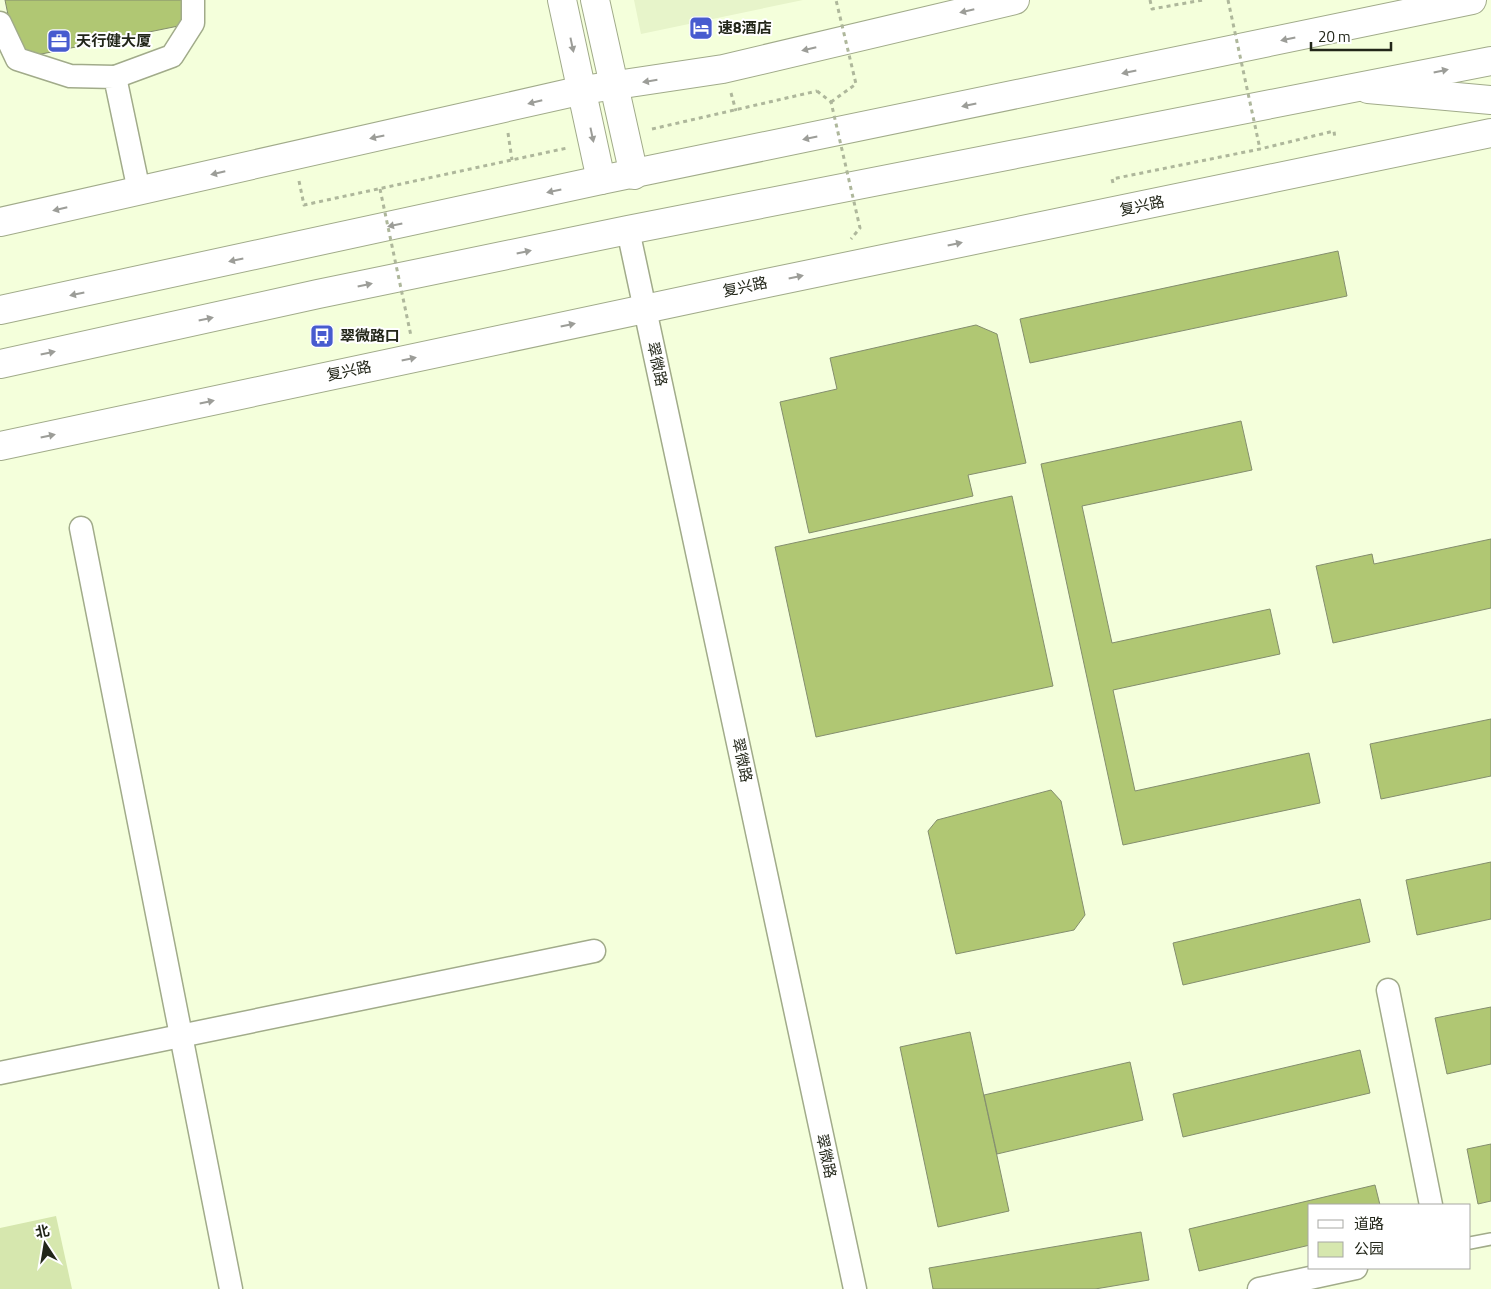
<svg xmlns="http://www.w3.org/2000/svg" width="1491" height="1289" viewBox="0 0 1491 1289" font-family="'Titillium Web','Noto Sans SC',sans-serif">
	<rect width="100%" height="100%" fill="#f4ffdb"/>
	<!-- built -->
	<path fill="#e7f4ca" d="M634,0H803L641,34Z"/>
	<!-- green -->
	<path fill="#d6e7ae" d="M56,1216L72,1289H0V1228Z"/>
	<!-- building -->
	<g fill="#b0c773" stroke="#848e6e">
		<path d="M5,0H188L193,23L17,59Z"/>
		<path d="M1338,251L1347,296L1030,363L1020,319Z"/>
		<path d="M976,325L997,334L1026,463L968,475L973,496L809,533L780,402L837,389L830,358Z"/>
		<path d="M1241,421L1252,470L1082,506L1112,643L1270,609L1280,654L1113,690L1135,791L1309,753L1320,803L1123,845L1041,464Z"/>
		<path d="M1012,496L1053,686L816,737L775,547Z"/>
		<path d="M1491,539V608L1333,643L1316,566L1372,554L1374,564Z"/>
		<path d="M1491,719V776L1381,799L1370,744Z"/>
		<path d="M1051,790L1061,801L1085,915L1074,930L956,954L928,831L937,820Z"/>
		<path d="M1491,862V919L1417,935L1406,880Z"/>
		<path d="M1360,899L1370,942L1183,985L1173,943Z"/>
		<path d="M1491,1007V1064L1447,1074L1435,1018Z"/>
		<path d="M970,1032L1009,1211L938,1227L900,1047Z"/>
		<path d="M1360,1050L1370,1093L1183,1137L1173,1094Z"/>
		<path d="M1130,1062L1143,1120L997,1154L984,1095Z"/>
		<path d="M1491,1144V1201L1478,1204L1467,1149Z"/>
		<path d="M1375,1185L1380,1205H1310V1245L1199,1271L1189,1229Z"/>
		<path d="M1141,1232L1149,1280L1095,1289H933L929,1268Z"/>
	</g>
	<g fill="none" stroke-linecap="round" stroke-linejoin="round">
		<!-- service casing -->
		<g stroke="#a1ab8a" stroke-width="14">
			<path id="service" d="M1470,1243L1491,1239"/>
		</g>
		<!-- minor casing -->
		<g stroke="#a1ab8a" stroke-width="25">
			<g id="minor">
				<path d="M0,23L17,59L70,76L115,77L139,191"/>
				<path d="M115,77L172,56L193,23V0"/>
				<path d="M628,230L855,1289"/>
				<path d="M81,528L231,1289"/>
				<path d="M1388,990L1431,1205"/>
				<path d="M0,1073L594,951"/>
				<path d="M1259,1289L1356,1268"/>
			</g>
		</g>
		<!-- tertiary casing -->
		<g stroke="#a1ab8a" stroke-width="30">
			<g id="tertiary">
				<path d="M0,222L583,90L723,69L1015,0"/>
				<path d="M0,446L767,283L1491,133"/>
			</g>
		</g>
		<!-- secondary casing -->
		<g stroke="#a1ab8a" stroke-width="30">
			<g id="secondary">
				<path d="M562,0L601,180"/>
				<path d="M595,0L634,175"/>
			</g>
		</g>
		<!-- primary casing -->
		<g stroke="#a1ab8a" stroke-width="30">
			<path id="primary" d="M1368,89L1491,100"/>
		</g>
		<!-- trunk casing -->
		<g stroke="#a1ab8a" stroke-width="30">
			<g id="trunk">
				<path d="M0,310L601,180L1472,0"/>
				<path d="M0,364L318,294L628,230L1491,61"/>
			</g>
		</g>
		<!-- path -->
		<g stroke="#aeb79b" stroke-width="3" stroke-dasharray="4 4" stroke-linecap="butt">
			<path d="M1150,0L1152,9L1203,0"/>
			<path d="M731,93L736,111"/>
			<path d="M652,129L817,91"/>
			<path d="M508,133L512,160"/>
			<path d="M299,181L304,205L567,148"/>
			<path d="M1113,183L1112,179L1260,149L1334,131L1335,139"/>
		</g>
		<!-- service -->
		<use href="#service" stroke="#fff" stroke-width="11"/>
		<!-- minor -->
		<use href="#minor" stroke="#fff" stroke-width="22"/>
		<!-- tertiary -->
		<use href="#tertiary" stroke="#fff" stroke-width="28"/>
		<!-- secondary -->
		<use href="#secondary" stroke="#fff" stroke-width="28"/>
		<!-- primary -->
		<use href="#primary" stroke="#fff" stroke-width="28"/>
		<!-- trunk -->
		<use href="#trunk" stroke="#fff" stroke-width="28"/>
		<!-- path-bridge -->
		<g stroke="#aeb79b" stroke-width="3" stroke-dasharray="4 4" stroke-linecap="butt">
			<path d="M1228,0L1260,149"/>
			<path d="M817,91L831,102L860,228L851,239"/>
			<path d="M831,102L856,84L836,0"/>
			<path d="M380,189L411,336"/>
		</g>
	</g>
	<!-- one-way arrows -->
	<defs><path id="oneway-solid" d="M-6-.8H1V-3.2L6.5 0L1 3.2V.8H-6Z" transform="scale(1.25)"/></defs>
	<g fill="#9c9d98">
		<use href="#oneway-solid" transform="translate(967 11) rotate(167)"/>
		<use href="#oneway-solid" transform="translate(1288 39) rotate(168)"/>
		<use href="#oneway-solid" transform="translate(572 45) rotate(78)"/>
		<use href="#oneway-solid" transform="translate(809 49) rotate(167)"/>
		<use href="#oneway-solid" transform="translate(1441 71) rotate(-12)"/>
		<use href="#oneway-solid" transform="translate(1129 72) rotate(168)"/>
		<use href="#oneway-solid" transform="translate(650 81) rotate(171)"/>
		<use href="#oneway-solid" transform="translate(535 102) rotate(166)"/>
		<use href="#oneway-solid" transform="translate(969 105) rotate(168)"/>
		<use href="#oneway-solid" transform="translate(592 135) rotate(78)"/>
		<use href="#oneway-solid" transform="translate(377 137) rotate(168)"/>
		<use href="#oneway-solid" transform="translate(810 138) rotate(168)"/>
		<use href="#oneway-solid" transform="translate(218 173) rotate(167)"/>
		<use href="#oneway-solid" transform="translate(554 191) rotate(168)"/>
		<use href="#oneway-solid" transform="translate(60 209) rotate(167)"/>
		<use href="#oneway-solid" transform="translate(395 225) rotate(168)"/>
		<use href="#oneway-solid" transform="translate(955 244) rotate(-12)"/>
		<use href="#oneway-solid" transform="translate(524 252) rotate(-12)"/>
		<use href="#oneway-solid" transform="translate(236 260) rotate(168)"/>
		<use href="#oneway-solid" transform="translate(796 277) rotate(-12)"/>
		<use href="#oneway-solid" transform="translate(365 285) rotate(-12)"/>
		<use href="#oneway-solid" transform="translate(77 294) rotate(168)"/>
		<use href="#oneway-solid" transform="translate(206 319) rotate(-12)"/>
		<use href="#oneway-solid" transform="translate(568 325) rotate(-12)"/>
		<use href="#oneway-solid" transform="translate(48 353) rotate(-12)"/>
		<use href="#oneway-solid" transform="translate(409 359) rotate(-12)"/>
		<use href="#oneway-solid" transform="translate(207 402) rotate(-12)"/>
		<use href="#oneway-solid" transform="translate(48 436) rotate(-12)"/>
	</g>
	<!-- icons -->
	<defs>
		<g id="hotel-square" transform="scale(1.25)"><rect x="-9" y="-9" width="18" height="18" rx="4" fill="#475bcf" stroke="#fff"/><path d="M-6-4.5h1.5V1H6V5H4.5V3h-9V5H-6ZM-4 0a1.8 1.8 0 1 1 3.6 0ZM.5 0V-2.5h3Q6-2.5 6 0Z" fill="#fff"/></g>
		<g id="office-square" transform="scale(1.25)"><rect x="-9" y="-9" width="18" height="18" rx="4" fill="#475bcf" stroke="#fff"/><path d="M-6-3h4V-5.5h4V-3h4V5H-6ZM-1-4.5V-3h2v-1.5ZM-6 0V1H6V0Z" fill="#fff"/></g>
		<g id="bus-square" transform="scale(1.25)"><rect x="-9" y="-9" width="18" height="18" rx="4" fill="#475bcf" stroke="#fff"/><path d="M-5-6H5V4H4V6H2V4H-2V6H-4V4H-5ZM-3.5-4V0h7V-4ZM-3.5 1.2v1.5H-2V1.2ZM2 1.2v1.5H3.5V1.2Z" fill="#fff"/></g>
	</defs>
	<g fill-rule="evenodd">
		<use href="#hotel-square" x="701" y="28"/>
		<use href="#office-square" x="59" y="41"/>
		<use href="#bus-square" x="322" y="336"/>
	</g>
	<g text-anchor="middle" stroke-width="4" stroke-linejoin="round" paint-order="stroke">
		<!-- poi labels -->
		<g font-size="15" font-weight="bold" fill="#222619" stroke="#fff" text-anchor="start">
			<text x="718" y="33">速8酒店</text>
			<text x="76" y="46">天行健大厦</text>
			<text x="340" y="341">翠微路口</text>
		</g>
		<!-- street labels -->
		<g font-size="15" fill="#222619" stroke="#fff">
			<text transform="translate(1142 206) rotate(-12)" y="5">复兴路</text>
			<text transform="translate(745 287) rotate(-12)" y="5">复兴路</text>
			<text transform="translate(657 364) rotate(78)" y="5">翠微路</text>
			<text transform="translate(349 371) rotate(-12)" y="5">复兴路</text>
			<text transform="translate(742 760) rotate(78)" y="5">翠微路</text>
			<text transform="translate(826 1156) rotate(78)" y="5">翠微路</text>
		</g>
	</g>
	<!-- legend -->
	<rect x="1308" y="1204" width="162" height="65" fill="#ffffff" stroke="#a7a8a3"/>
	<rect x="1318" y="1220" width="25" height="8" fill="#ffffff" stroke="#a7a8a3"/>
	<text x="1354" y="1229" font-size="15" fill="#222619">道路</text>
	<rect x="1318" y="1242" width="25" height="15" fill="#d6e7ae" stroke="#a7a8a3"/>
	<text x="1354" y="1254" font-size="15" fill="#222619">公园</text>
	<!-- north arrow -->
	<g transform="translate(45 1244) rotate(348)" stroke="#ffffff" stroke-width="4" paint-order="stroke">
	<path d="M0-4L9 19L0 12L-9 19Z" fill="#222619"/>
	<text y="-8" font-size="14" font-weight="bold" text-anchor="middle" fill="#222619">北</text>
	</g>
	<!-- scale -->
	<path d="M1311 42v8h80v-8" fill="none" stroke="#222619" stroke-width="2.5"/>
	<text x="1318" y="42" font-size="15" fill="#222619" stroke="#ffffff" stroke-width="4" paint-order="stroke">20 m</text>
</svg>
